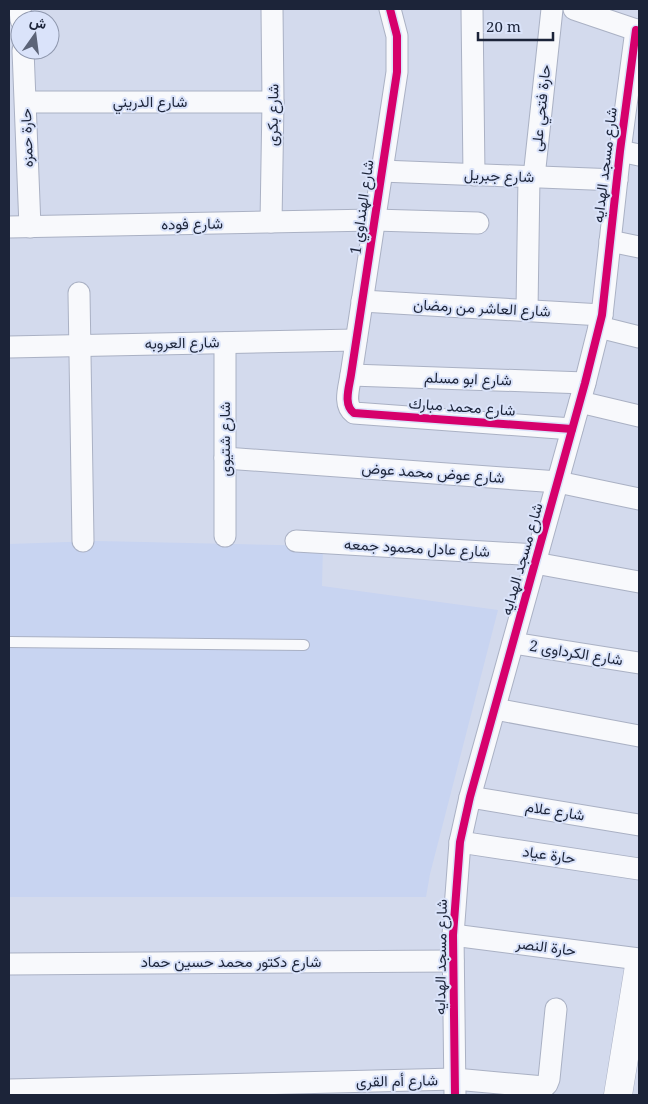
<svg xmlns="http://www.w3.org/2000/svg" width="648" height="1104" viewBox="0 0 648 1104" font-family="'Noto Serif',Vazirmatn,serif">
	<rect width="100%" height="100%" fill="#d3daed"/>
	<!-- built -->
	<path fill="#c8d4f1" d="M97,541L323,546L322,586L498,610L430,874L426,897H9V544Z"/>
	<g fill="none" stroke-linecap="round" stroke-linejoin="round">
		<!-- lane casing -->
		<g stroke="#aab1c4" stroke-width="12">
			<path id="lane" d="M9,642L304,645"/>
		</g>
		<!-- street casing -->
		<g stroke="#aab1c4" stroke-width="23">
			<g id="street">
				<path d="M20,9L21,20"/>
				<path d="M390,9L397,36V72L351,375C349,388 343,405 354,413L572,429"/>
				<path d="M472,9L474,175"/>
				<path d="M574,9L639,31"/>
				<path d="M23,50L30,227"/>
				<path d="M26,102H273"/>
				<path d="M620,151L639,155"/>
				<path d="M381,171L617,180"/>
				<path d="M534,177L552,9"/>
				<path d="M271,222L273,102L272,9"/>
				<path d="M9,227L374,220L478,223"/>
				<path d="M610,241L639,247"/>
				<path d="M79,293L83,541"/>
				<path d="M362,301L602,315"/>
				<path d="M527,310L529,177"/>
				<path d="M599,327L639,337"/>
				<path d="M225,343V536"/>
				<path d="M9,347L356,340"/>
				<path d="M351,375L585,383"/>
				<path d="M580,402L639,416"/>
				<path d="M225,458L558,482L639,499"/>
				<path d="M296,541L537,555"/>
				<path d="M535,563L639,582"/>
				<path d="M513,643L639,663"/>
				<path d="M495,709L639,736"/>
				<path d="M470,797L639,825"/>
				<path d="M460,842L639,869"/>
				<path d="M453,935L639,959"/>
				<path d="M9,964L453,961"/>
				<path d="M9,1090L455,1079L544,1087L547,1084L549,1079L556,1009"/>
				<path d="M455,1095L453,935L460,842L470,797L585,383L602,315L620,151L636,30"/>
			</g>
		</g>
		<!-- secondary casing -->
		<g stroke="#aab1c4" stroke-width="29">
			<path id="secondary" d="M618,1095L639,966"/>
		</g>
		<!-- lane -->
		<use href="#lane" stroke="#f8f9fc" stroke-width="10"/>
		<!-- street -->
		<use href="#street" stroke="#f8f9fc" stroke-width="21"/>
		<!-- secondary -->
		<use href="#secondary" stroke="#f8f9fc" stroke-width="28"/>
		<!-- cycleway casing -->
		<g stroke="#dae3fa" stroke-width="11">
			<g id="cycleway">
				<path d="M390,9L397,36V72L351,375C349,388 343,405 354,413L572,429"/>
				<path d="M455,1095L453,935L460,842L470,797L585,383L602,315L620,151L636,30"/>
			</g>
		</g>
		<!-- cycleway -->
		<use href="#cycleway" stroke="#d6006c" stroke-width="8"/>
	</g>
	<g text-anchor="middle" stroke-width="4" stroke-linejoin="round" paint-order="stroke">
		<!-- street labels -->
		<g font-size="15" fill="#1c2439" stroke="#dae3fa">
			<text x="150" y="107">شارع الدريني</text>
			<text transform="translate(541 108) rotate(-84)" y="5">حارة فتحي على</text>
			<text transform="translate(273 115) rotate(-89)" y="5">شارع بكرى</text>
			<text transform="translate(27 138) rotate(-92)" y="5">حارة حمزه</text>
			<text transform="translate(605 165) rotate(-83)" y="5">شارع مسجد الهدايه</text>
			<text transform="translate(499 176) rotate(2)" y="5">شارع جبريل</text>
			<text transform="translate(362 207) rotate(-82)" y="5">شارع الهنداوي 1</text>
			<text transform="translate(192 224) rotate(-1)" y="5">شارع فوده</text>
			<text transform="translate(482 308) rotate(3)" y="5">شارع العاشر من رمضان</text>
			<text transform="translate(182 343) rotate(-1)" y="5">شارع العروبه</text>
			<text transform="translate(468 379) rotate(2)" y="5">شارع ابو مسلم</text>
			<text transform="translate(462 407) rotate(4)" y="5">شارع محمد مبارك</text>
			<text transform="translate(225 439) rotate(-90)" y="5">شارع شتيوى</text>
			<text transform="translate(433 473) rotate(4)" y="5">شارع عوض محمد عوض</text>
			<text transform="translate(417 548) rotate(3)" y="5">شارع عادل محمود جمعه</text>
			<text transform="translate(522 559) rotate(-74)" y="5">شارع مسجد الهدايه</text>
			<text transform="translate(576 653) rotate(9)" y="5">شارع الكرداوى 2</text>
			<text transform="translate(555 811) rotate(9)" y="5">شارع علام</text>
			<text transform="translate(549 855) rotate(8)" y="5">حارة عياد</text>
			<text transform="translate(546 947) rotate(7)" y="5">حارة النصر</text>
			<text transform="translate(441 957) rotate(-89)" y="5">شارع مسجد الهدايه</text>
			<text x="231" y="967">شارع دكتور محمد حسين حماد</text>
			<text transform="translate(397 1081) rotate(-1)" y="5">شارع أم القرى</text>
		</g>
	</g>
	<!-- border -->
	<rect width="648" height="1104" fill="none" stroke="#1c2439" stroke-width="20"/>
	<!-- north arrow -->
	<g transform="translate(35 35) rotate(14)"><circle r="24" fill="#dae3fa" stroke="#8e97ad"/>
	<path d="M0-4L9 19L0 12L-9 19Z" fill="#5c6478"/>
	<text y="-8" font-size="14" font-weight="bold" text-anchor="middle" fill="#1c2439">ش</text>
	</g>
	<!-- scale -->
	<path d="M478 32v8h75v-8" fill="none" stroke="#1c2439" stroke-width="2.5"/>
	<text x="486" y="32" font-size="15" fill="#1c2439" stroke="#dae3fa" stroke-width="4" paint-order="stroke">20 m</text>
</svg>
